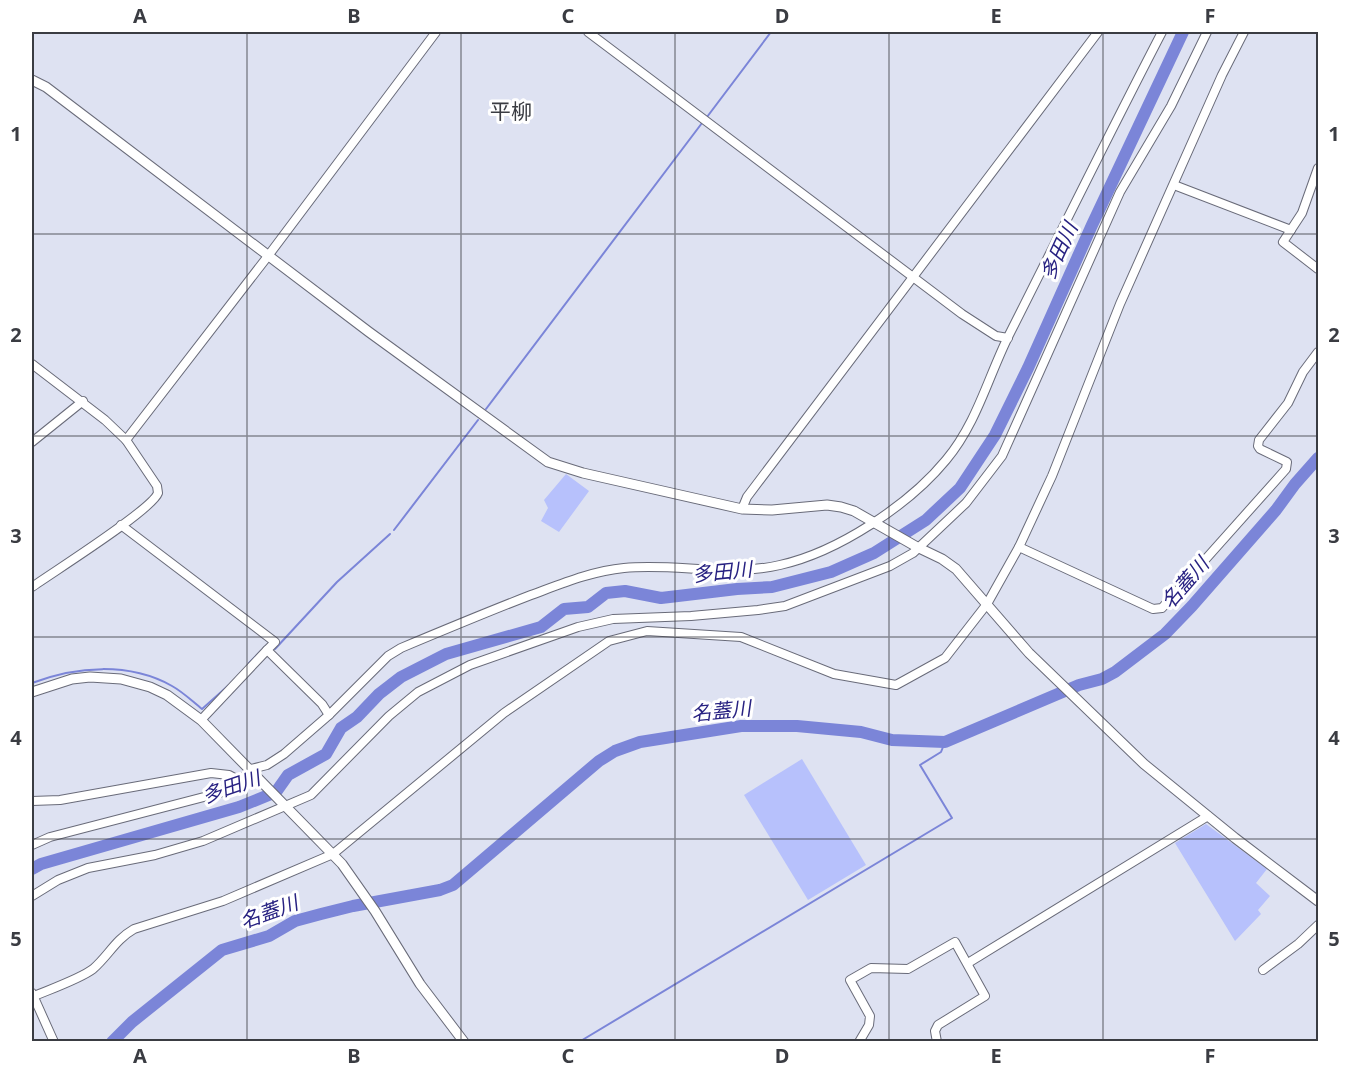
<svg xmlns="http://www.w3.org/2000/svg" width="1350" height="1073" viewBox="0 0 1350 1073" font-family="'Noto Sans','Noto Sans JP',sans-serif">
	<rect width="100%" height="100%" fill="#dee2f2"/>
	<!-- green -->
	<g fill="#b7c1fc">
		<path d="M566,474L589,491L559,532L541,521L548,508L544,500Z"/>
		<path d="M802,759L866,865L808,900L744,795Z"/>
		<path d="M1206,824L1267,869L1256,883L1270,896L1258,910L1261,914L1235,941L1175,843Z"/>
	</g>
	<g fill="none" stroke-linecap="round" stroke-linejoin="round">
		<!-- stream -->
		<g stroke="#7b85d8" stroke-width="2">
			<path d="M707,117L771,32"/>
			<path d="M486,409L702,123"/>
			<path d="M394,530L478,420"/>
			<path d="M275,649L337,582L390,534"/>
			<path d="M249,663L262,650"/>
			<path d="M32,683C76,666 129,662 172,686C183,692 192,701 202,709L229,685"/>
			<path d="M579,1042L952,818L920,765L941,752L945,742"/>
		</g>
		<!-- river -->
		<g stroke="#7b85d8" stroke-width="12">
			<path d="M32,869L41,864L239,807L276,792L288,775L326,754L341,728L357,717L379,694L401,677L446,654L541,627L564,609L588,607L606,593L625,591L661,598L737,589L772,587L831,572L874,553L926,520L960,488L995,435L1028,368L1092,225L1183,32"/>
			<path d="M112,1042L132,1022L222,950L269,936L295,921L321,914L353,906L440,890L453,885L599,761L615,751L640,742L741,726H797L861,732L892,740L945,742L1079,685L1102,679L1115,672L1165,634L1192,606L1276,510L1295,484L1318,458"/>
		</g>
		<!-- minor casing -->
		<g stroke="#696b79" stroke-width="10">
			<g id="minor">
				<path d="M588,32L962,314L996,336L1008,338"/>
				<path d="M1318,168L1302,213L1283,242L1318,269"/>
				<path d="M1174,185L1291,230"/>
				<path d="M32,364L105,420L126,440L157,486L158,493C152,510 53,572 32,587"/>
				<path d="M126,440L268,256L436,32"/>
				<path d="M32,442L83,401"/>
				<path d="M742,509L747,497L1098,32"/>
				<path d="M121,525L275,642L267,650L322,704L329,715"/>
				<path d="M1019,547L1153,609L1162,608L1286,469L1287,462L1260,449L1258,446L1259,440L1288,403L1303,372L1318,352"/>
				<path d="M201,720L267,650"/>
				<path d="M32,801L60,800L211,773L229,775L240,781"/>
				<path d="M32,845L50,837L227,791L235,787L251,769L267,765L284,754L329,715L388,656L401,648C444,630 487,612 531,595C561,584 592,571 624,568C676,563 728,577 780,565C838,552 909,505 946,460C977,423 988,377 1009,335C1060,234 1110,132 1162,32"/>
				<path d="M32,896L58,880L88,868L155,855L203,841L311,795L389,716L418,692L470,665L578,627L613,619L691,616L758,610L785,606L890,566L913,553L966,503L1002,456L1120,192L1171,106L1207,32"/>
				<path d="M968,963L1208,816"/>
				<path d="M1263,970L1298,944L1318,925"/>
				<path d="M32,993L54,1042"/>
				<path d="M32,997C48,990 80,979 93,969C109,955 115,940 134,929L223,901L333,854L504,713L609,641L647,631L741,637L834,674L896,685L945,658L987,604L1019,547L1052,476L1120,304L1222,75L1244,32"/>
				<path d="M859,1042L869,1025L870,1016L850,980L871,968L908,969L955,942L985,996L938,1025L935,1031L937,1042"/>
			</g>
		</g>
		<!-- tertiary casing -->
		<g stroke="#696b79" stroke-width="11">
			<g id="tertiary">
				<path d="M32,80L46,87L369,332L548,462L583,473L742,509L772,510L827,505L841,507L854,511L917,547L942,559L956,569L1029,653L1144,764L1235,838L1318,901"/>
				<path d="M32,692L72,679L90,677L121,679L150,687L167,695L201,720L342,864L375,911L420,984L464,1042"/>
			</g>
		</g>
		<!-- minor -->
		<use href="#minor" stroke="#fff" stroke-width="8"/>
		<!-- tertiary -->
		<use href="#tertiary" stroke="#fff" stroke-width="9"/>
	</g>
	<!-- grid -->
	<path fill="none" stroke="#3a3c42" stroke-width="1.5" stroke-opacity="0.55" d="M247,32V1042M461,32V1042M675,32V1042M889,32V1042M1103,32V1042M32,234H1318M32,436H1318M32,637H1318M32,839H1318"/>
	<g text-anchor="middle" stroke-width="6" stroke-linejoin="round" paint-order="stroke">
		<!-- water labels -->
		<g font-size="20" font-style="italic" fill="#282282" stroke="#fff">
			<text transform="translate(1059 251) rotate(-65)" y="7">多田川</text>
			<text transform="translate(722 572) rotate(-6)" y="7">多田川</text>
			<text transform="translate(1185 583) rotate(-49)" y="7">名蓋川</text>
			<text transform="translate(721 711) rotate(-6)" y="7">名蓋川</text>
			<text transform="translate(231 787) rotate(-19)" y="7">多田川</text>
			<text transform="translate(269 912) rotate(-20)" y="7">名蓋川</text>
		</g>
		<!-- quarter labels -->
		<g font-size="21" fill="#3a3c42" stroke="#fff">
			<text x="511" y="119">平柳</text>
		</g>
	</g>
	<!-- border -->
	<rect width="1350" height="1073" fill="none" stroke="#ffffff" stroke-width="66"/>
	<rect x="33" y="33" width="1284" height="1007" fill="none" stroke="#3a3c42" stroke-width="2"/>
	<g font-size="20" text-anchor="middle" font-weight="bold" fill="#3a3c42">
		<text x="140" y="23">A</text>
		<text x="354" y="23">B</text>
		<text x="568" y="23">C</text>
		<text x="782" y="23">D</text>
		<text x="996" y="23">E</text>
		<text x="1210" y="23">F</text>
		<text x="16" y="141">1</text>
		<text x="1334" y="141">1</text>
		<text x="16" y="342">2</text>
		<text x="1334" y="342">2</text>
		<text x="16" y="543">3</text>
		<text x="1334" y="543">3</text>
		<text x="16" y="745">4</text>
		<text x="1334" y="745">4</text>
		<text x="16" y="946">5</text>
		<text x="1334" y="946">5</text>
		<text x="140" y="1063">A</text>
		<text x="354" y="1063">B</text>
		<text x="568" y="1063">C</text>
		<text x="782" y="1063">D</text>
		<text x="996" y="1063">E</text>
		<text x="1210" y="1063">F</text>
	</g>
</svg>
